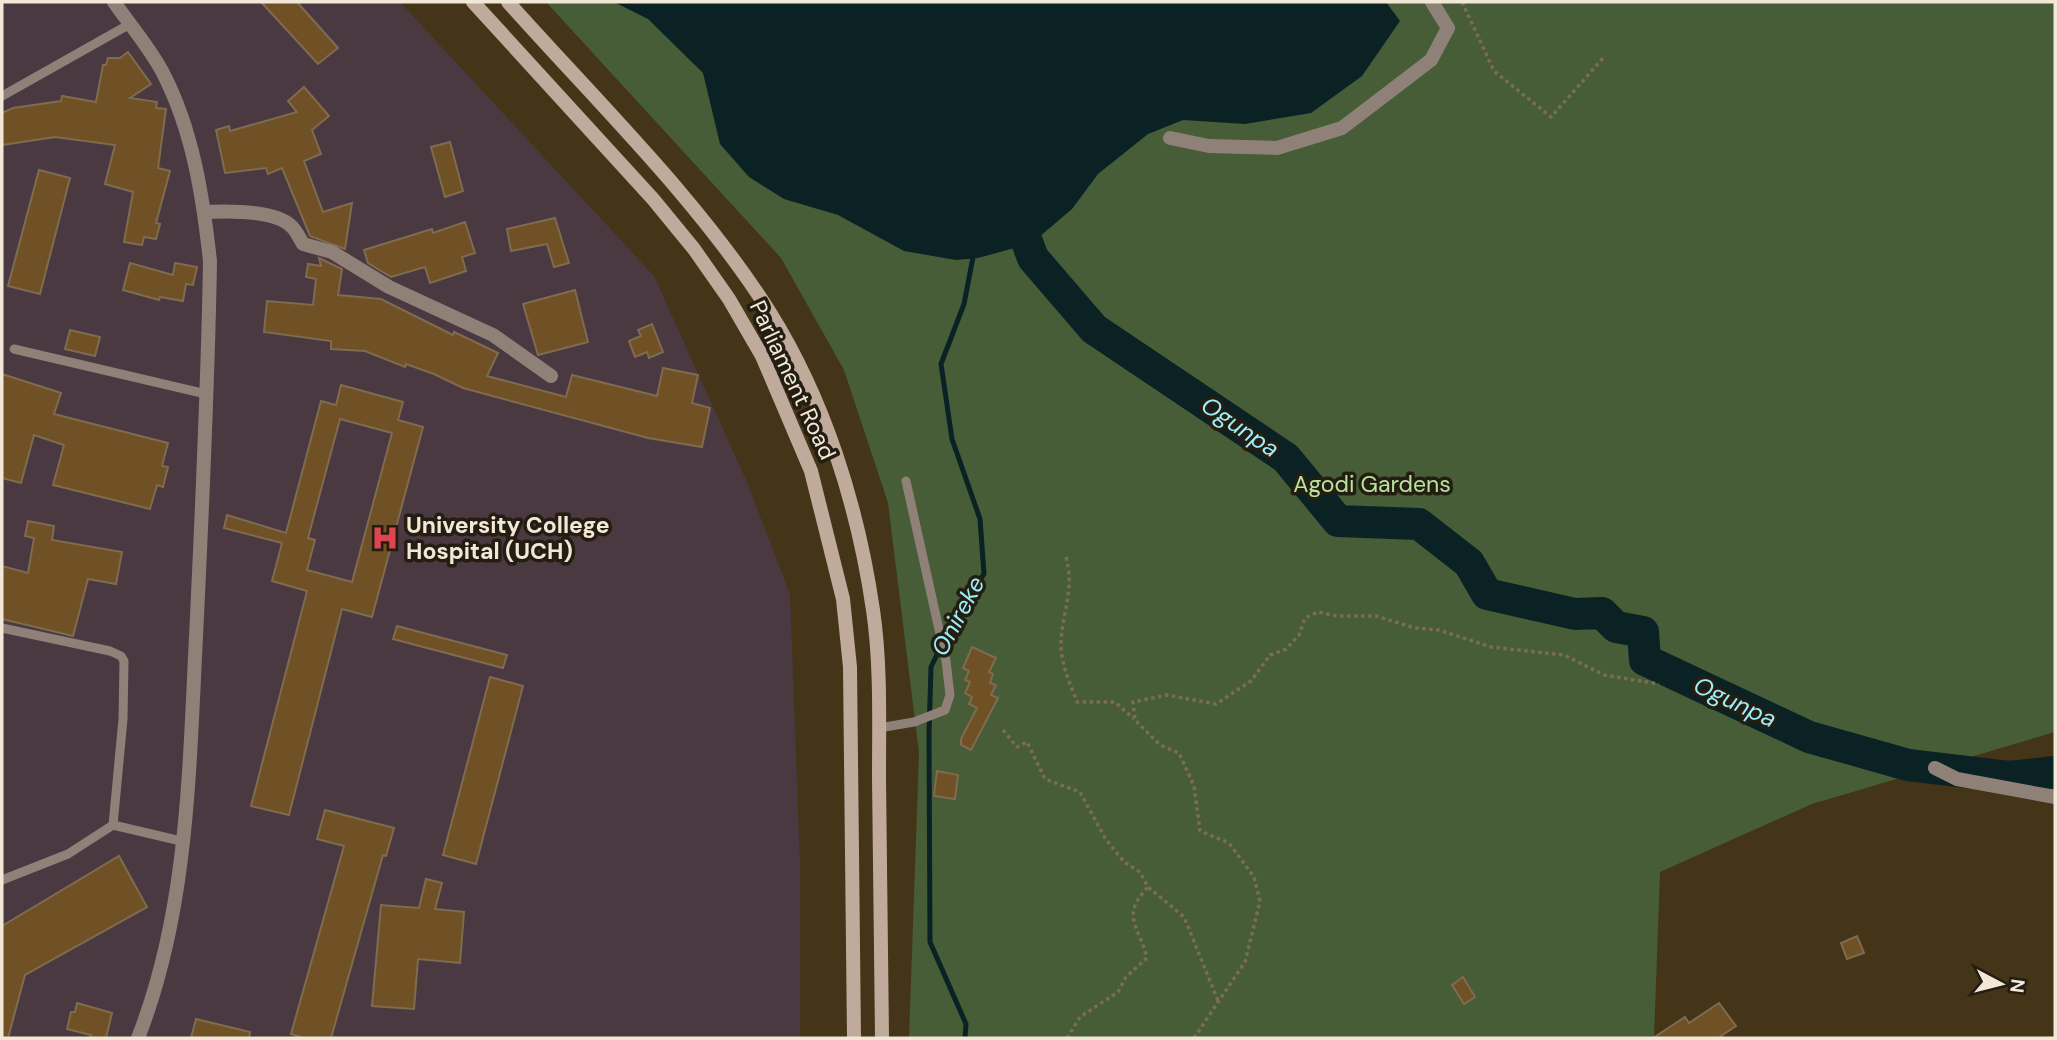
<svg xmlns="http://www.w3.org/2000/svg" width="2057" height="1040" viewBox="0 0 2057 1040" font-family="'DM Sans',sans-serif">
	<rect width="100%" height="100%" fill="#443418"/>
	<!-- medical -->
	<path fill="#4b3942" d="M2,2H400L654,276L747,482L790,594L800,864V1038H2Z"/>
	<!-- green -->
	<path fill="#465d37" d="M546,2H2055V732L1812,804L1660,872L1654,1038H909L919,753L888,503L844,370L781,258Z"/>
	<!-- water -->
	<path fill="#0b2225" d="M614,2H1386L1400,21L1362,76L1311,113L1245,124L1183,120L1148,134L1098,174L1072,209L1032,243L978,258L956,260L904,251L838,215L784,199L749,177L720,144L703,73L648,19Z"/>
	<g fill="none" stroke-linecap="round" stroke-linejoin="round">
		<!-- stream -->
		<path stroke="#0b2225" stroke-width="5" d="M965,1038L966,1024L930,942L929,733L931,667L957,613L984,574L980,519L952,439L941,364L964,304L974,252"/>
		<!-- river -->
		<path stroke="#0b2225" stroke-width="32" d="M1013,204L1033,258L1094,329L1286,458L1338,521L1419,524L1469,563L1487,594L1575,614L1602,613L1616,627L1643,632L1645,660L1809,737L1908,765L2009,777L2055,772"/>
	</g>
	<!-- building -->
	<g fill="#6f5125" stroke="#7f6b4f" stroke-width="2" fill-rule="evenodd">
		<path d="M261,2H297L338,48L318,64Z"/>
		<path d="M128,52L151,84L130,98L157,102L156,108L166,109L158,168L170,171L156,223L160,224L156,239L144,237L142,245L124,242L133,192L105,184L115,145L55,137L2,145V113L13,108L61,101L62,96L96,102L103,65H106L108,58H120Z"/>
		<path d="M304,87L329,116L312,130L321,154L304,161L323,212L352,203L345,249L310,236L282,168L268,174L266,168L225,173L216,130L229,126L230,131L297,112L288,101Z"/>
		<path d="M450,142L463,191L445,197L431,147Z"/>
		<path d="M39,170L70,178L40,294L8,286Z"/>
		<path d="M555,218L569,263L554,267L547,244L511,251L507,229Z"/>
		<path d="M465,222L475,253L462,257L466,271L430,283L425,267L391,277L368,263L364,250L432,229L433,233Z"/>
		<path d="M319,258L342,269L338,295L381,299L453,335L454,332L498,353L487,376L566,397L572,375L657,396L663,368L698,375L692,403L710,408L702,447L648,438L463,388L434,374L406,364L405,367L365,351L331,349V341L264,332L267,301L313,305L316,279L306,277L308,264L321,266Z"/>
		<path d="M130,263L173,275L175,263L197,267L193,285L186,284L183,301L160,297L159,300L123,290Z"/>
		<path d="M575,290L588,342L538,355L523,304Z"/>
		<path d="M652,324L663,352L649,358L647,352L635,357L629,341L641,336L638,330Z"/>
		<path d="M70,330L100,337L95,356L65,349Z"/>
		<path d="M2,374L61,393L54,414L168,443L162,466L168,467L163,487L157,485L150,509L53,485L64,445L34,435L21,483L2,478Z"/>
		<path d="M341,385L403,402L398,420L423,427L372,617L342,609L289,815L251,806L307,591L272,581L282,543L224,528L227,515L286,533L321,401L336,405ZM340,419L392,433L352,582L307,570L315,540L308,538Z"/>
		<path d="M28,521L54,526L52,540L122,552L116,584L88,579L73,636L2,619V566L28,573L34,538L25,536Z"/>
		<path d="M397,626L507,655L503,668L393,639Z"/>
		<path d="M972,647L996,658L989,672L993,674L990,683L996,685L991,695L998,698L971,750L961,745V739L977,708L969,704L972,697L965,693L970,682L965,680L969,671L963,668Z"/>
		<path d="M490,677L523,686L476,864L443,855Z"/>
		<path d="M937,771L958,775L955,799L934,796Z"/>
		<path d="M325,810L394,828L386,856L383,855L331,1038H304L291,1034L344,846L317,839Z"/>
		<path d="M119,856L147,907L25,975L8,1038H2V926Z"/>
		<path d="M426,879L442,883L435,909L464,912L460,963L418,959L414,1009L372,1006L381,905L419,908Z"/>
		<path d="M1857,936L1864,953L1847,959L1841,943Z"/>
		<path d="M1463,977L1475,997L1464,1004L1452,985Z"/>
		<path d="M77,1003L112,1013L106,1038H90L91,1035L67,1029L71,1012H75Z"/>
		<path d="M1719,1003L1736,1026L1718,1038H1653L1685,1017L1689,1023Z"/>
		<path d="M196,1019L250,1032L249,1038H191Z"/>
	</g>
	<g fill="none" stroke-linecap="round" stroke-linejoin="round">
		<!-- path -->
		<g stroke="#7b6d55" stroke-width="3.5" stroke-dasharray="3.5 3.5" stroke-linecap="butt">
			<path d="M1462,2L1494,71L1551,117L1604,57"/>
			<path d="M1066,557C1075,590 1062,612 1061,644C1061,665 1070,683 1077,702H1115L1134,719"/>
			<path d="M1003,730L1017,747L1027,742L1045,779L1080,792L1105,838L1124,862L1140,872L1148,887L1184,917L1219,1003"/>
			<path d="M1067,1038L1080,1017L1118,992L1126,977L1147,958C1139,926 1120,916 1148,887"/>
			<path d="M1194,1038L1245,962L1260,901L1254,877L1229,843L1200,831L1194,786L1179,753L1160,745L1135,720L1133,702L1167,695L1216,704L1251,681L1270,655L1286,649L1299,635L1305,618L1318,612L1337,616H1376L1415,628L1439,630L1491,647L1564,655L1604,675L1659,684"/>
		</g>
		<!-- service -->
		<g stroke="#8f8178" stroke-width="9">
			<path d="M2,96L130,24"/>
			<path d="M14,349L206,394"/>
			<path d="M2,628L110,651L121,656L124,661L123,719L113,825"/>
			<path d="M879,728L914,722L945,710L950,695L946,661L906,481"/>
			<path d="M2,880L68,854L113,825L181,841"/>
		</g>
		<!-- minor -->
		<g stroke="#8f8178" stroke-width="14">
			<path d="M114,2C130,25 150,48 163,73C193,131 203,197 210,261C208,386 202,512 196,637C189,772 188,911 138,1038"/>
			<path d="M1170,138L1209,146L1277,148L1342,128L1431,60L1448,28L1432,2"/>
			<path d="M204,212C226,211 275,210 291,226C296,230 300,239 303,244L332,252L389,287L493,335L551,376"/>
			<path d="M1935,768L1957,779L2055,797"/>
		</g>
		<!-- secondary -->
		<g stroke="#c0aa9c" stroke-width="14">
			<path d="M473,2L653,199L694,249L729,299L762,356L811,471L843,599L850,667L854,1038"/>
			<path d="M508,2C597,102 697,198 769,311C825,400 858,507 873,610C881,664 879,723 879,778C880,865 881,951 882,1038"/>
		</g>
	</g>
	<!-- icons -->
	<defs>
		<g id="hospital-bare" transform="scale(2.1)"><path d="M-5-5h3v3.5h4V-5h3V5h-3V1.5h-4V5h-3Z" fill="#e0444e" stroke="#241d11" stroke-width="2.5" paint-order="stroke"/></g>
	</defs>
	<g fill-rule="evenodd">
		<use href="#hospital-bare" x="385" y="538"/>
	</g>
	<g text-anchor="middle" stroke-width="7" stroke-linejoin="round" paint-order="stroke">
		<!-- street labels -->
		<g font-size="23" fill="#f2e8d8" stroke="#241d11">
			<text transform="translate(793 380) rotate(65)" y="8">Parliament Road</text>
		</g>
		<!-- park labels -->
		<g font-size="23" fill="#b8e39d" stroke="#241d11">
			<text x="1372" y="492">Agodi Gardens</text>
		</g>
		<!-- poi labels -->
		<g font-size="23" font-weight="bold" fill="#f2e8d8" stroke="#241d11" text-anchor="start">
			<text x="406" y="533">University College<tspan x="406" dy="26">Hospital (UCH)</tspan></text>
		</g>
		<!-- water labels -->
		<g font-size="24" font-style="italic" fill="#9beff9" stroke="#241d11">
			<text transform="translate(1240 427) rotate(34)" y="8">Ogunpa</text>
			<text transform="translate(958 616) rotate(-62)" y="8">Onireke</text>
			<text transform="translate(1735 702) rotate(25)" y="8">Ogunpa</text>
		</g>
	</g>
	<!-- border -->
	<rect width="2057" height="1040" fill="none" stroke="#f2e8d8" stroke-width="7"/>
	<!-- north arrow -->
	<g transform="translate(2001 984) rotate(97)" stroke="#241d11" stroke-width="5" paint-order="stroke">
	<path d="M0-5L12 26L0 18L-12 26Z" fill="#f2e8d8"/>
	<text y="-10" font-size="19" font-weight="bold" text-anchor="middle" fill="#f2e8d8">N</text>
	</g>
</svg>
